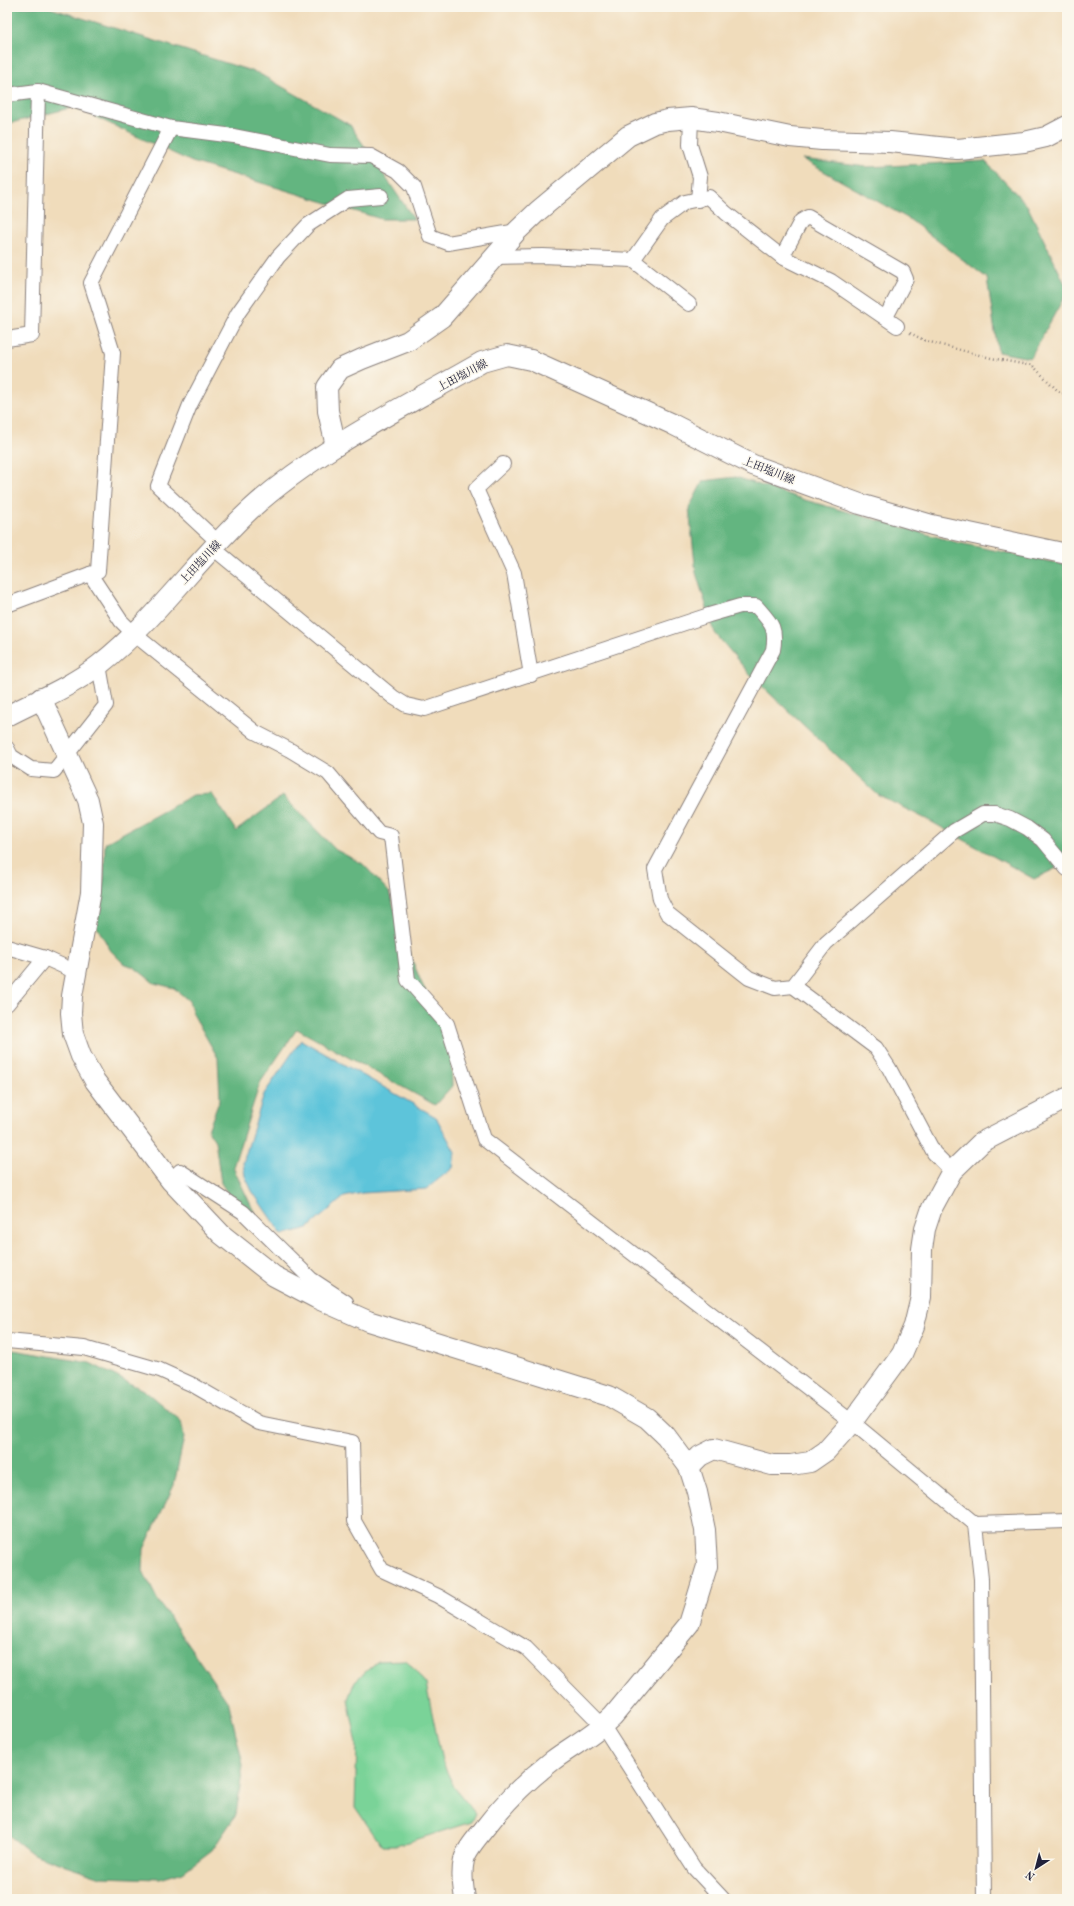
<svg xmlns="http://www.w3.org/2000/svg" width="1074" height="1906" viewBox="0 0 1074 1906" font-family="'Old Standard TT','Noto Serif JP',serif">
	<rect width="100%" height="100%" fill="#fbf7ec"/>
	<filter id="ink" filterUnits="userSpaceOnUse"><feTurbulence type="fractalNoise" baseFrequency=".025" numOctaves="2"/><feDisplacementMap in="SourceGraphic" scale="8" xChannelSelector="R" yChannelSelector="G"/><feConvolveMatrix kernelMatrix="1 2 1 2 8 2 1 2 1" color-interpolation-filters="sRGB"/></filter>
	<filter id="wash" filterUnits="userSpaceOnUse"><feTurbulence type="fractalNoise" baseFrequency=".012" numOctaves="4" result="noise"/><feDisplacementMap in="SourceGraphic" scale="16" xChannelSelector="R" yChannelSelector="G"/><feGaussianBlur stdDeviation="0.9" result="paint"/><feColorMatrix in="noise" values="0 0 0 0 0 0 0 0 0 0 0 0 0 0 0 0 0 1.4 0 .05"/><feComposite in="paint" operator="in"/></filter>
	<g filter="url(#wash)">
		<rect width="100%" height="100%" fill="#f0dcbb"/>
		<!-- green -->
		<path fill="#7ad398" stroke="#4e7a6a" d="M406,1660L426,1684L442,1761L454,1787L475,1813L471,1822L396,1846H382L355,1807L357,1744L348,1699L355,1681L378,1661Z"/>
		<!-- forest -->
		<g fill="#63b580" stroke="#426c5e">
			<path d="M7,7H47L258,73L350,125L414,219H381L192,162L74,107L7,124Z"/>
			<path d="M802,159L867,167L985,161L1027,205L1067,288V292L1030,358L998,352L987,278L909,219Z"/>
			<path d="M736,477L805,500L959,543L1067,565V863L1034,879L930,821L878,795L751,676L715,633L696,573L689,508L703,481Z"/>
			<path d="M212,794L236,831L283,796L336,850L363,864L389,892L407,948L422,984L451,1041L452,1086L435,1105L297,1029L260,1083L233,1167L257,1218L228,1194L221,1183L215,1141L208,1130L220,1099L218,1058L193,1014L189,1001L174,988L154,983L134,967L123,963L111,951L97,927L104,878L105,843L193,795Z"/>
			<path d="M7,1349L90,1363L145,1391L181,1421L184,1437L174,1485L144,1549L143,1571L157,1599L229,1704L243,1765L236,1815L212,1850L183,1872L160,1879L101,1877L33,1854L7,1834Z"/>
		</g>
		<!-- water -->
		<path fill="#5dc4da" stroke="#40738a" d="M301,1040L436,1117L455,1152L453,1168L426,1189L362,1193L344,1197L308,1228L282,1235L252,1191L245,1176L243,1163L264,1094Z"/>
	</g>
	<g filter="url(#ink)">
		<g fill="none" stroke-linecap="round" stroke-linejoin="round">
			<!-- street casing -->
			<g stroke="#897f7b" stroke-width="16">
				<g id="street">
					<path d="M7,95L38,91L171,128L234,136L330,155L371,156L398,171L414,187L430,236L448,243L517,231"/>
					<path d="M691,118L690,145L700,177L698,200"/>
					<path d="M495,257L543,256L633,260L689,304"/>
					<path d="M782,257L801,221L808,217L903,272L906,279L886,317"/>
					<path d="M633,260L662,219L685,202L709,197L726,213L782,257L831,281L897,326"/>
					<path d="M7,339L32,335L38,91"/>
					<path d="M503,464L476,489L514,573L531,675"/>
					<path d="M218,542L158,486L190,405L238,313L278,257L308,225L348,199L381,196"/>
					<path d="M213,548L393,697L406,705L424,709L709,615L740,606H756C771,623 777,627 773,650L655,869L660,899L667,913L749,978L775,988L793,986L826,943L954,831L983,814H995L1010,819L1027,828L1043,840L1067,869"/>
					<path d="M90,574L121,621L134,634L255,732L290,750L328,773L379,833L391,836L408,980L447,1024L484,1139L852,1422L975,1524L981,1579L984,1899"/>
					<path d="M7,605L98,571L113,353L91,283L171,128"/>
					<path d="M7,748L11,756L31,769L54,771L106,705L99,665"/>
					<path d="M7,947L45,958"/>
					<path d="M793,986L876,1048L889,1068L934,1153L952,1171"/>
					<path d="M7,1004L45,958L76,972"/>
					<path d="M171,1181L180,1171L243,1212L311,1279L346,1302L344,1310"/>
					<path d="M7,1341L84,1348L160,1370L193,1385L259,1423L352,1442L354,1521L382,1570L438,1596L526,1648L603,1726L694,1868L723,1899"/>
					<path d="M975,1524L1067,1521"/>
				</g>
			</g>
			<!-- secondary casing -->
			<g stroke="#897f7b" stroke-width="22">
				<g id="secondary">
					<path d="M336,446L328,411L327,387L340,369L362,359L408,341L442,317L517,231L538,211L628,136L655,123L668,120L691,118L718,122L790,137L822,140L890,142L958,149L1024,142L1046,137L1067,126"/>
					<path d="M41,698L88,800L93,823L91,892L72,996L71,1013L73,1034L81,1056L95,1081L171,1181L221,1234L274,1276L316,1298L368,1321L609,1396L647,1418L666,1436L689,1467L697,1492L705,1530L707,1566L696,1602L689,1624L613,1716C595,1734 572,1746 552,1761C526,1781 504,1803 484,1829C477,1838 466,1850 464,1860C461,1873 463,1886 465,1899"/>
					<path d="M7,716C38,700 72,686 99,665C156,620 198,558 251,509C317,449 406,406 482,362L507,355L531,360L672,424L753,465L860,504L932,525L1067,554"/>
					<path d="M689,1467L700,1456L714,1449L772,1465H791L810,1462L826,1451L852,1422L902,1354L914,1326L921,1297L922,1249L925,1229L932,1208L952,1171L982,1142L1067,1098"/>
				</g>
			</g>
			<!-- path -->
			<path stroke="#897f7b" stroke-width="2.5" stroke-dasharray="1 3" stroke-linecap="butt" d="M910,333L926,341L991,358L1033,366L1057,390L1067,395"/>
			<!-- street -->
			<use href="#street" stroke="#fff" stroke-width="14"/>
			<!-- secondary -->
			<use href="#secondary" stroke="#fff" stroke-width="20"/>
		</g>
	</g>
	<g text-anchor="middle" stroke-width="3" stroke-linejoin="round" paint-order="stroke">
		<!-- street labels -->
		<g font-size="11" fill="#22223b" stroke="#fbf7ec">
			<text transform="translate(462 375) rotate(-28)" y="4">上田塩川線</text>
			<text transform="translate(769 470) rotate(22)" y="4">上田塩川線</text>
			<text transform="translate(200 562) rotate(-47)" y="4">上田塩川線</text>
		</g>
	</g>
	<!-- margin -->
	<rect width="1074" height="1906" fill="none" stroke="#fbf7ec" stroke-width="24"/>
	<!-- north arrow -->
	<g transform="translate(1036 1868) rotate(216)" stroke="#fbf7ec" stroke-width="3" paint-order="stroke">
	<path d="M0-3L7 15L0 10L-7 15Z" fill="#22223b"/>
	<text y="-6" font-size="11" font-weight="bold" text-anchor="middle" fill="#22223b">N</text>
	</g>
</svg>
